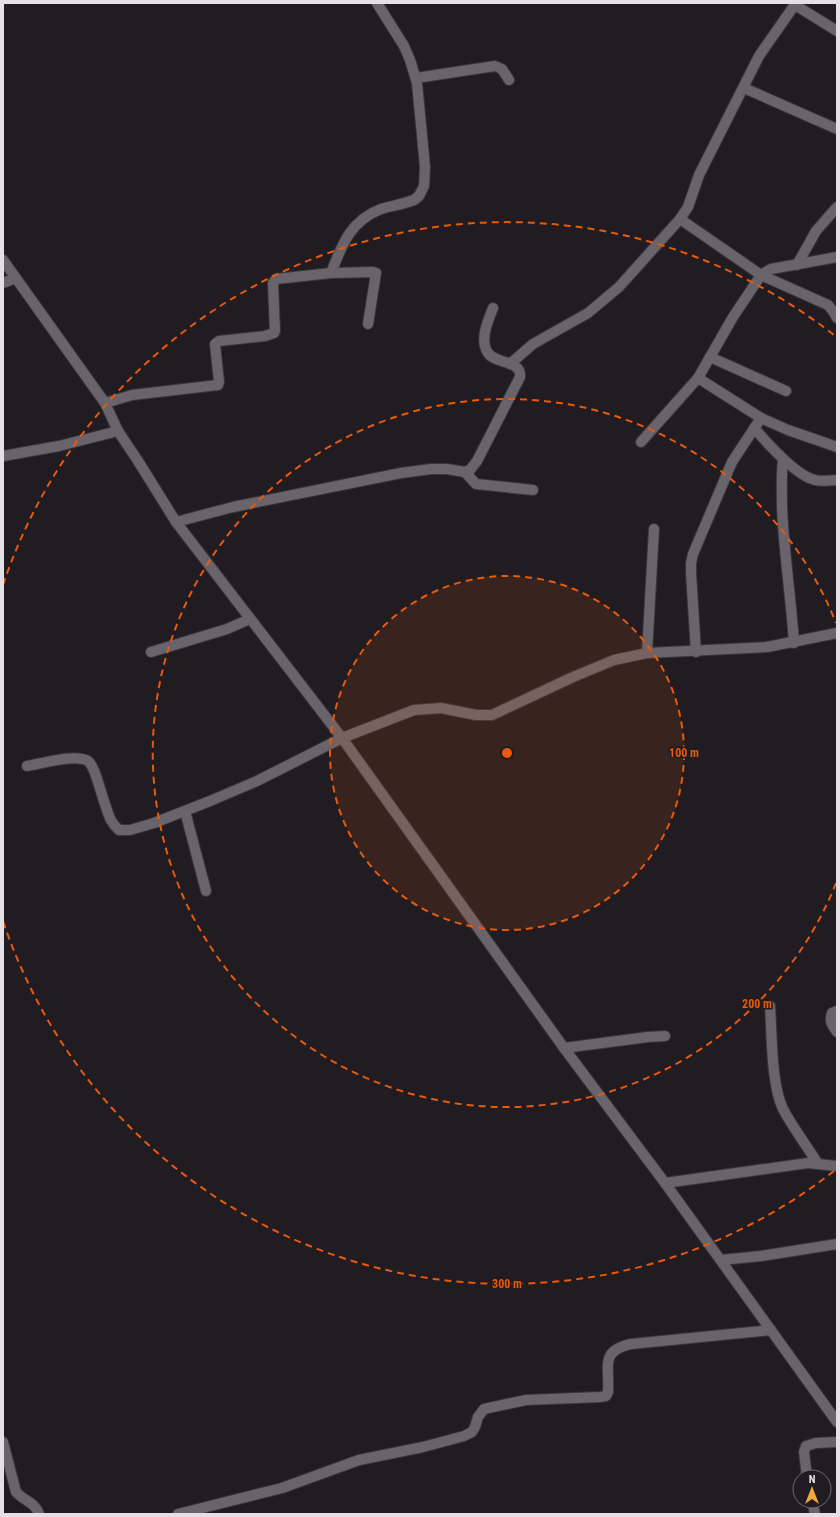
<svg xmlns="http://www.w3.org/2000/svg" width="840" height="1517" viewBox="0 0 840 1517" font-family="'Roboto Condensed',sans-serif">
	<rect width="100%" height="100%" fill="#201c22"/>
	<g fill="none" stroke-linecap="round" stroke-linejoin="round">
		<!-- street casing -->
		<g stroke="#3a363c" stroke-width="12">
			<g id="street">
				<path d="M795,5L837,31"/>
				<path d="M416,78L495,66L502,69L509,80"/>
				<path d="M744,88L837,129"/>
				<path d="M680,219L761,275L828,305L833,311L837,318"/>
				<path d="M797,265L816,231L837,207"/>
				<path d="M331,273C342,245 350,221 381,209C392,206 403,204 414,200L419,196L424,186L425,167L417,83L410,60L404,46L377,3"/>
				<path d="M3,283L16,278"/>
				<path d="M710,357L786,391"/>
				<path d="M510,364L533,344L588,313L619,287L680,219L688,207L699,175L759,56L796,3"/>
				<path d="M698,378L761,418L788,430L837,447"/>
				<path d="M105,403L132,395L218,385L219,382L215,344L219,341L265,336L274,333L275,331L273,283L276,279L331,273L373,272L376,273L368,324"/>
				<path d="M754,428C767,443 796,476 815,480C822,482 830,480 837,480"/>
				<path d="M641,442L698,378L733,317L761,275L771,269L837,257"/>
				<path d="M3,456L59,446L118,431"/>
				<path d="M783,460C781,476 782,492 782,508C784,553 791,598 794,643"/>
				<path d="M465,472L476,484L533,490"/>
				<path d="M176,522L233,507L401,473L431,469H447L465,472L470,470L477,461L520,377C522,360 495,364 488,353C479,340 488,321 493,308"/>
				<path d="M151,652L227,629L250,619"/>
				<path d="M696,652L691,573V563L693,554L732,462L761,418"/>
				<path d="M647,653L654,529"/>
				<path d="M27,766C40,764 76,753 88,761C95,766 101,794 105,804C109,816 110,822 119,830H130L154,823L210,801L257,781L342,738L414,710L441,708L476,715H492L573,677L614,660L647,653L767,647L837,633"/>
				<path d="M185,811L206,891"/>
				<path d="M770,1006C772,1034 771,1084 783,1109C793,1128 807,1146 818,1164"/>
				<path d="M837,1011L832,1013C829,1021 832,1025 837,1032"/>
				<path d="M564,1048L648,1037L665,1036"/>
				<path d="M665,1183L808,1163L837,1166"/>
				<path d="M721,1260L761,1256L837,1244"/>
				<path d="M3,1442L16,1492C24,1501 35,1502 39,1514"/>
				<path d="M807,1477L804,1452L806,1446L816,1443L837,1442"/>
				<path d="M812,1501L815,1514"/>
				<path d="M178,1514L282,1488L359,1460L423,1447L464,1436L472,1432L475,1427L478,1417L484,1409L526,1400L600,1397L606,1396L608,1392C610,1367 599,1351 631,1344L771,1330"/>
			</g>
		</g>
		<!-- secondary casing -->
		<g stroke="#3a363c" stroke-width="12">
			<path id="secondary" d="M3,260L105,403L118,431L138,461L176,522L342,738L564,1048L665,1183L837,1422"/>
		</g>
		<!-- street -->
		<use href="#street" stroke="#69646c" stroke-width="10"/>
		<!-- secondary -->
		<use href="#secondary" stroke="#69646c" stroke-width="10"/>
	</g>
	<!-- distance rings -->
	<circle cx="507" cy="753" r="177" fill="#e8590c" fill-opacity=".12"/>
	<g fill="none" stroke="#e8590c" stroke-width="2" stroke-dasharray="7 5">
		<circle cx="507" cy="753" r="177"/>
		<path d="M836 883A354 354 0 1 1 836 623"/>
		<path d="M834 1171A531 531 0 0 1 3 921M3 585A531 531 0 0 1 834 335"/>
	</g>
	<circle cx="507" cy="753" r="6" fill="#e8590c" stroke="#201c22" stroke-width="2"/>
	<g font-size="12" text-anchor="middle" font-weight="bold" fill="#e8590c" stroke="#201c22" stroke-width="3" stroke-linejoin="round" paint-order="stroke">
		<text x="684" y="757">100 m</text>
		<text x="757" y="1008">200 m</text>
		<text x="507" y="1288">300 m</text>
	</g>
	<!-- border -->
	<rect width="840" height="1517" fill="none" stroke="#e4e1e6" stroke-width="8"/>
	<!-- north arrow -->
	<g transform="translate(812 1489)"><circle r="19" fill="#201c22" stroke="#6e6b70"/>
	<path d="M0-3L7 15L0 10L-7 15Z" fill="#f0a73e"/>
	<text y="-6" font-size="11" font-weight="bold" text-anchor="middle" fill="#e4e1e6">N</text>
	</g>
</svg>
